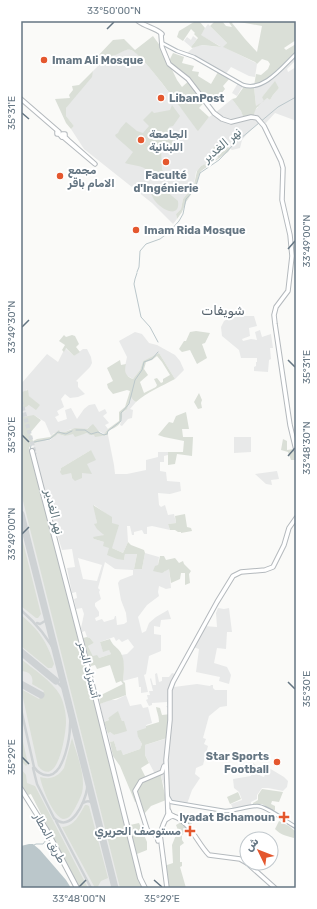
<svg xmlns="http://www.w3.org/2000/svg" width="317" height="909" viewBox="0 0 317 909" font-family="Rubik,Cairo,sans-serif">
	<rect width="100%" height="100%" fill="#fafaf8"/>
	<!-- built -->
	<g fill="#e8e9e9" fill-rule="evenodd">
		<path d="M208,24L227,43L224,47L256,63L257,64L255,77L249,76L231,67L225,75L187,53L194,47L201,45L220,47V46L200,35Z"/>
		<path d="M193,36L197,39L191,47L184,41L187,37L191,40Z"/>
		<path d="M124,50H131L137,53L154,73L198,130L209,117L215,113L232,99L241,111L244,118L254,111L258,107L256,106L254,87L263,83L294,57L296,60L287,69L288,72L296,67V123L294,120L275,113L265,124L261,121L247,134L242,140L240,148L232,150L228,147L213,161L201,166L196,172L194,185L183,199L181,209L176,214L177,219L173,224L152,203L84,149L71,129L74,126L65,115V110L67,106L91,77L93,71L109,55L118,54ZM275,82L279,88L273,95L270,100L267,98L262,97Z"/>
		<path d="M238,83L243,86L237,96L232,93Z"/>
		<path d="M243,316H254L257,326L249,328L250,336L242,339L243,341L251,339L257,340L255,332L260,330L262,337L271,334L273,348H270L271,359L269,360L268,372L254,371V367L256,366V362H257V358H241L239,350L222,336L221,327L224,321L229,318Z"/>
		<path d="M135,332L142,334L149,343L157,345L175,355L180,361L184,370L175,379L159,353L143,361L140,370L133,379L126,375L124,371L127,357L119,341Z"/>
		<path d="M65,348L74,356L83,349H87L91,357L92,363L90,367L76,381L78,382V387L85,394L78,397L70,398L65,394L61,399L64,407L57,411L59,415L55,417L58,422L67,419L65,410L71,408L77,419L84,409L89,405L95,404L99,412L105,409L107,413L103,416L109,423L105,425L108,429L104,434L99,431L89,427L87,429H71L65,432L54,433L51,436L45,422L34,415L27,440L142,888H79L31,794H29L21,784V411L23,415L22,410L29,405H39L29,396L26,389V391L21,392V384L47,354L58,362Z"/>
		<path d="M131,397L133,400L136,402L130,409L133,410L132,418L128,419L122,426L120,425L122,419V413L125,411L130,403Z"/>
		<path d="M73,433L77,435L87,433L102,436L108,435L114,465L115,474H127L146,470V460L158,457V452H168V455L164,456V462H160V471L166,472L167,481L180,482L181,491L170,494L158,493L159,505L161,507L165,505L168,515L174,514L176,523L168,524L170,530L152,526L147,527V534H144L142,530L134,532V535H132L130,526H127L128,542L123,553L112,548L111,517L94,505L97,523L95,524L104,535L94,539L104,542L124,560L125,554H137L134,569H142L145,553L159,557L158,565L164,572L169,568L171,588L166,589L159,586L158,592L159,596L147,605L138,617L142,633L146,631L149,623L156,617L168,610L171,619L161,620L160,627L154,626V634L161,635V651L149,656L146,674L144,675L148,692L141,693V687H139L138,677L123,681L124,665L121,655L127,654L134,647L128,639L122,642L119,639L116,641L114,637L100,642L103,651L109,649L111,654L99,658L93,656L88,646L94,643L90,638L87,637L85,631L82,632L81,628L84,614L82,608L76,609L74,599L77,598L76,592L72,593L67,568L75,567L72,549L62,550L46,497L33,444L42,441L50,440L58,434L65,436ZM91,450L87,463L82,473L72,478L71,473L60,471L61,468ZM78,558L102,565L97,581L83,579ZM105,562L115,569L133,570V575L120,580L118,583L121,600L126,613L127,622L124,624L117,625L116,616H115L114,619L104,622L102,619L96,621L95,618L99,616V612L95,606V603L101,599L99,592L100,590L98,588Z"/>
		<path d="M234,437H251V452L234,453Z"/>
		<path d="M277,471L279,479L271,480L272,485L266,484L255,474Z"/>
		<path d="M218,608L224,609L229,608L232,632H227L226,649L217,648L214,663L227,667L231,675L229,684L219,681L220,677L196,672L199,649L193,647L204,626L217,627L216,613Z"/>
		<path d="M157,673L159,682L162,681V677H169L172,673L178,675L174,682V687L197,684L210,686L211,685H213V688L215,690H227V706L220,707L209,716L203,738L206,739L204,744L208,746L203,765L196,768L195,774L200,778L192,790L187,804L169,803L161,776L155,774L145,755V745L168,738L171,714H168V708L166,706H168L167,702L152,703V705L149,706L146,700L148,699L147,695H150L149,691H153L150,679L151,678L153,685H156L155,674Z"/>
		<path d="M126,695L130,706L141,704L143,708L148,707L152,723L146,725L147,728L138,733V737L142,744L140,749L123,755L117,751L114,741L110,742L108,734L110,732L114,735L117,734L122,721L118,712L108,718L109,720L104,722L100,704L109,700H116Z"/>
		<path d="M253,763L259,768L257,773L261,776L264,777L268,768H269L284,777L288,781L287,787L283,791L268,788H262L257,795V799L251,802V806L233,809L231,804L242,800L239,792L234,788L233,779L251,776Z"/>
	</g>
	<!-- green -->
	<g fill="#dadfd7" fill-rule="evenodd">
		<path d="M215,21H222L226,26L232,27L228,21L253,22L254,21H296V40L284,48L286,50L296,44V59L294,57L263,83L254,87L256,106L264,101L262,97L275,81L279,88L273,95L270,100L267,98C261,103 254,108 254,116L244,119L241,111L232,99L236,98L245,85L254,86L256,74L261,75L268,69L270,64L268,61L262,59L257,64L255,62L223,47L227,43L210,26ZM233,21L262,26L257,52L245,39L232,23Z"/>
		<path d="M194,22H200L205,28L201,35L221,47L202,45L192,48L191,47L198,38L194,34L195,33L191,29L183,41L177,37L179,31Z"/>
		<path d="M153,36L161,47L177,80L182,87L191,79L169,61L173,53L184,57L182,63L194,66L192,71L199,72L198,76L211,84L218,72L230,78L223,86L225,89L217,99L212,94L199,108L209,117L198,131C188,118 142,53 131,50C125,49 123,52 118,54C114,56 102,57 96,58L113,40L124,39L135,50Z"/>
		<path d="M93,71L92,77L66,108V116L74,126L71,129L66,123L55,99L70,98L69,95L73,90L72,86L79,85Z"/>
		<path d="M172,105L180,116L173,126L169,127L174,145L161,148L162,170L169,175C159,185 153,173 144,168C138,165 131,165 125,163L133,152L116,137L115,135L118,133L120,129L126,122L137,131L143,133L149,126L143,120L152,111L154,113L170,110Z"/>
		<path d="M226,143L230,149L228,152L201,171L199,175L196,187L186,202L182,212L177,219L176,214L181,209L183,199L194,185L197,171L201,166L218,158L212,149L218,144Z"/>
		<path d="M160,186L178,201C181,222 154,207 151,193C153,188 155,186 160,186Z"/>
		<path d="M196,331L210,333L205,343L202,344L207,358L197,364L190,350L182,352L179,349L184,341H186L190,332Z"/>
		<path d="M64,335L66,337L72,335L75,336L79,344L76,347L80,352L74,356L66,348L64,352L62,350L65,345L59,341Z"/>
		<path d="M159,353L175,379C162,386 147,392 136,402L133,400L131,397L127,409L122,413C123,424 117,427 108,431V435L95,437L94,435H90L87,433L75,437L73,434L65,436L58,434C51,441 42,440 33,444L32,442L29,448L75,627H78L116,779L130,825L139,823L147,842V850L137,854L143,879L148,888H120L21,493V392L28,390L29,396L40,405L36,410L29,405L22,410L23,417L34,415L41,420L30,433L33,441L37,439L50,437L59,430L60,432H65L75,428L87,429L93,424L101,434H104L108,429L119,421V412L125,407L130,391L127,390L113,394L108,388L107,384L113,381L107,368L120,360L121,365L126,364C124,371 125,376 133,379L140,370L143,361ZM157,356L162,362L170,375L163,379V382L161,383L157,378L154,379L157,385L156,387L144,393L140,382L148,375L144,369L146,362L152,360Z"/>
		<path d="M199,393L202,400L201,403L202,408L198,409L194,402Z"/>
		<path d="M186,412L189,429H182L183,437H193L192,456L177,454L175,464L168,465V452H183L184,441L164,437L158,435L169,422L173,423L176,416Z"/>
		<path d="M283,439L287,441V450L294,449V444H296V460H291L288,452L281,450Z"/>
		<path d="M91,450L96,460L87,464L92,474L82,473V478L75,481L72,478L71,473L62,475L60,472L61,468Z"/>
		<path d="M93,505L112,517V523L119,525L112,548L123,553L128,542L131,545L144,550L145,553L142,569H134L137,554H125L124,560L117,559L107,555L109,548L103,546L104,542L94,539L93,537L104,535L97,529L94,524L97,523Z"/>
		<path d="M185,514L187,527L191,528L192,531L181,533V532H178L175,530H170L168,524L176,523L175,516Z"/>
		<path d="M21,534L41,614L38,618H36L21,606Z"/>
		<path d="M160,556H164L166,560L175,558L179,563L183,561L184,564L191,571L189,574L190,583L185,585V573H181L180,579L171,583L169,569L162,573L153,571L155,566L158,565Z"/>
		<path d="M21,615C39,630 47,642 54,664L52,668H48L21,646Z"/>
		<path d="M87,637L90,638L94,643L88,646L93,656L97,655L99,658L111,654L109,650L103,652L100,642L110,639C112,644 114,645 118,649C126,657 124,671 123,681L125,683L126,695C117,699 109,700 100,704L99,696L123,684L121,681L116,683L110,665L97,669L95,665L91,666L83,638Z"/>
		<path d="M21,659C33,669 52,681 60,695C64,703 66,713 66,722C66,733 58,790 38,766L21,689L39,699L44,691L32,684C34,676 29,671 21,671Z"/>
		<path d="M156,707L160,708L162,715L171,714L167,738L145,745V755L149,763L141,768L146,778L163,770L161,776L166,800L151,806L144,814L139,803L135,802L120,766L113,756L110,742L114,741L117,751L121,750L123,755L140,749L142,744L138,737L137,731L146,728V726L159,722C159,716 157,713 156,707Z"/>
		<path d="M118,711L122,721H124L127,731L114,735L110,732L108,734L104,722L109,720L108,718Z"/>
		<path d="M21,733L28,764L26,766L21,761Z"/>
		<path d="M72,738C77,755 86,776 82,793C80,799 77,804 74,810C71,815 69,819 63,819C53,816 42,788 40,777C50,780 58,777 64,768Z"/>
		<path d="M21,769L26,775L27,783L35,786L88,888H79L31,794L28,795L21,787Z"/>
		<path d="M262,789L283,792L279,802L272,801L271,804L275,806V810L273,811L262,804H253V803L258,800V795Z"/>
		<path d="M238,792L241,799L230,804L227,797Z"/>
		<path d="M85,805H87L89,806L108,878L101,881L97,888H95L62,827C75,826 79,815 85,805Z"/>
		<path d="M188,818L192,824L187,827L189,830L182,835V840L184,843L180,846V862H182V866L180,867L186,888H167L164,866L173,863L172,845L178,830L176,825Z"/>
		<path d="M279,821L289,826L295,831L294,838C286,836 281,835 275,829Z"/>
	</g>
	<!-- water -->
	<path fill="#bbc7cb" d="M29,844H33L40,850L66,880L71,888H21V846Z"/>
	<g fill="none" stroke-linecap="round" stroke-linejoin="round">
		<!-- stream -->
		<g stroke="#bbc7cb" stroke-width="1">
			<path d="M137,272L139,267L140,251L146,244L160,239L168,233L179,221L183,214L186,199L195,189L200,173L219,160L234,144L278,107L296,97"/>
			<path d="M137,273L135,279L134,284L141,317L150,327L158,342"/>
			<path d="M76,430H85L91,434L98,432L104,435L107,434L108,431L121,421V413L129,404L135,380L142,370L144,362L152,359L158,352"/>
			<path d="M30,451L31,445L34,442L50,439L58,432L66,434L72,431"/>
			<path d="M34,845L36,844H43L46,840"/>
		</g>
		<!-- taxiway -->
		<g stroke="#ced2d4" stroke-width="2.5">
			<path d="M21,520L25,530"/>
			<path d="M21,610C37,624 48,637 57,656"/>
			<path d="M37,623L40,624L45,621L46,617V613"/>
			<path d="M56,681L65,690"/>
			<path d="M21,709L34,767C38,773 43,776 50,775C64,772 70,738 70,725C71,717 69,709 68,700"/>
			<path d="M33,768L37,784L54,818C71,834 85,802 87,789C88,783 86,777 85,770"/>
			<path d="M83,803C89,799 92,802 95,807"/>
			<path d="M56,821L91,888"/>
			<path d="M112,888L113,880"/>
		</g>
		<!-- runway -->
		<g stroke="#ced2d4" stroke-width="7">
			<path d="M21,514L115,888"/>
			<path d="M21,652L56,681"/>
			<path d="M21,684L41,695"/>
		</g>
		<!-- motorway-tunnel -->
		<path stroke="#d5d9db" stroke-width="4" stroke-dasharray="4 2" stroke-linecap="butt" d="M21,401L35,454"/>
		<!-- secondary casing -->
		<g stroke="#b3babf" stroke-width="4.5">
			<g id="secondary">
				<path d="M162,43L177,51L194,57L243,85C264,92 283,66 296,54"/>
				<path d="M168,797L171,802L225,811C236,811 246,806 257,806C267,806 286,822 296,827"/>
			</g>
		</g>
		<!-- primary casing -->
		<g stroke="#b5babe" stroke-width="5.5">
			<g id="primary">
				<path d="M173,816C190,821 197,843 209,855L240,859L247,863"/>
				<path d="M247,863L275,888"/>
			</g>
		</g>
		<!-- trunk casing -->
		<g stroke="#b4b9bd" stroke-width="5.5">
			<g id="trunk">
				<path d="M138,21C146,27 156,28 162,34"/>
				<path d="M161,34L162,47L169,64L188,79L214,113L222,119L231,122L251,117L257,118L264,126L281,161L283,168L282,200L290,235L292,256L288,291L276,307L274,315L275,324L290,425L296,450"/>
				<path d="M21,99L58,131"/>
				<path d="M59,134H57V132H59V134L62,137"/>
				<path d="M63,137L95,164L68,140L65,137V134H62V137H65"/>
				<path d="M167,819L170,817L173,816L170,814L169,811"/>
				<path d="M158,841L157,836L149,832L147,829L135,791L141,781L162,772L164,766"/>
				<path d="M167,888L160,834L163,825L168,814L166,760L170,720V690L173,682L217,602L233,576L241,572L265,570L273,567L284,545L289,528L296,518"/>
			</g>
		</g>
		<!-- motorway casing -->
		<g stroke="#b4b9bd" stroke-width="6">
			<g id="motorway">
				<path d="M32,451L84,652L140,878L145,888"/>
				<path d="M21,789L46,829L77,888"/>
			</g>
		</g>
		<!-- secondary -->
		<use href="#secondary" stroke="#fff" stroke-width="2.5"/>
		<!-- primary -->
		<use href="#primary" stroke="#fff" stroke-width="3.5"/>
		<!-- trunk -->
		<use href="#trunk" stroke="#fff" stroke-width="3.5"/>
		<!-- motorway -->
		<use href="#motorway" stroke="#fff" stroke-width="4"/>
	</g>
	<!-- ticks -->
	<path fill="none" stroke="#657683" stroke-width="1.5" d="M107,29L114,22M22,113L29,119M288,249L295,241M22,327L29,320M288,360L295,367M22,435L29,442M288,456L295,448M22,534L29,527M288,682L295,689M22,757L29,764M154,880L162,887M79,887L86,880"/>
	<!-- markers -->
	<g fill="#e4572e" stroke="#fff" stroke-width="1.5">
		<circle cx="44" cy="60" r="4"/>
		<circle cx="161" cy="98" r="4"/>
		<circle cx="141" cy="140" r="4"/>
		<circle cx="166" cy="162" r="4"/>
		<circle cx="60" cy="176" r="4"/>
		<circle cx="136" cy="230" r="4"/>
		<circle cx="277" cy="762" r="4"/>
		<path d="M282 811h4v4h4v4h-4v4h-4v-4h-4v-4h4z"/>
		<path d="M188 825h4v4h4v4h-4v4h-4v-4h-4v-4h4z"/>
	</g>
	<g text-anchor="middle" stroke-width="4" stroke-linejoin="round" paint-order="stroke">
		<!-- poi labels -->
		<g font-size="11" font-weight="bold" fill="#657683" stroke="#fff" text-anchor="start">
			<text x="52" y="64">Imam Ali Mosque</text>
			<text x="169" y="102">LibanPost</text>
			<text x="149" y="138">الجامعة<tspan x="149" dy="13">اللبنانية</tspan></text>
			<text x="68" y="174">مجمع<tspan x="68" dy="13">الامام باقر</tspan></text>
			<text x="166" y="179" text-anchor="middle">Faculté<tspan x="166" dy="13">d'Ingénierie</tspan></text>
			<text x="144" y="234">Imam Rida Mosque</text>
			<text x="269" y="760" text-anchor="end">Star Sports<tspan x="269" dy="13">Football</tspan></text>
			<text x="275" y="821" text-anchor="end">lyadat Bchamoun</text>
			<text x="181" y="835" text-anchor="end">مستوصف الحريري</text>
		</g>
		<!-- street labels -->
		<g font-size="11" fill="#657683" stroke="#fff">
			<text transform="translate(89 670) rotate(76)" y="4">أتستراد البحر</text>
			<text transform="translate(50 838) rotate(62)" y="4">طريق المطار</text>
		</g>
		<!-- water labels -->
		<g font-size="12" font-style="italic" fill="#60757c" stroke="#fff">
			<text transform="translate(222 145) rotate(-40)" y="4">نهر الغدير</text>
			<text transform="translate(54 512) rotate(76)" y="4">نهر الغدير</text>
		</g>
		<!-- quarter labels -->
		<g font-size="13" fill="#57646e" stroke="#fff">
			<text x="223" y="315">شويفات</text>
		</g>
	</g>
	<!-- border -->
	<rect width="317" height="909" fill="none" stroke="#ffffff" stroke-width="44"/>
	<!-- north arrow -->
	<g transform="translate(259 851) rotate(313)"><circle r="19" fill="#ffffff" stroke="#c1c8cd"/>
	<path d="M0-3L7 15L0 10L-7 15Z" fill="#e4572e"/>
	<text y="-6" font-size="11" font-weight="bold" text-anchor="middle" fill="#657683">ش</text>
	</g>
	<rect x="22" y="22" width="273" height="865" fill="none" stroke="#657683" stroke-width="1.5"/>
	<g font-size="10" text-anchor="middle" fill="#657683">
		<text x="114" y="14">33°50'00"N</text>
		<text transform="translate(11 113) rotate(-90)" y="4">35°31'E</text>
		<text transform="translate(306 241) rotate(-90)" y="4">33°49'00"N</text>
		<text transform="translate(11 327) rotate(-90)" y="4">33°49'30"N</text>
		<text transform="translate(306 367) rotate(-90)" y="4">35°31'E</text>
		<text transform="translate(11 435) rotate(-90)" y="4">35°30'E</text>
		<text transform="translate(306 448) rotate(-90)" y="4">33°48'30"N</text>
		<text transform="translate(11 534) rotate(-90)" y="4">33°49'00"N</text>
		<text transform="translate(306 689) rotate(-90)" y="4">35°30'E</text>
		<text transform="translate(11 757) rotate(-90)" y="4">35°29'E</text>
		<text x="79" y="902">33°48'00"N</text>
		<text x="162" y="902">35°29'E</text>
	</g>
</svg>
